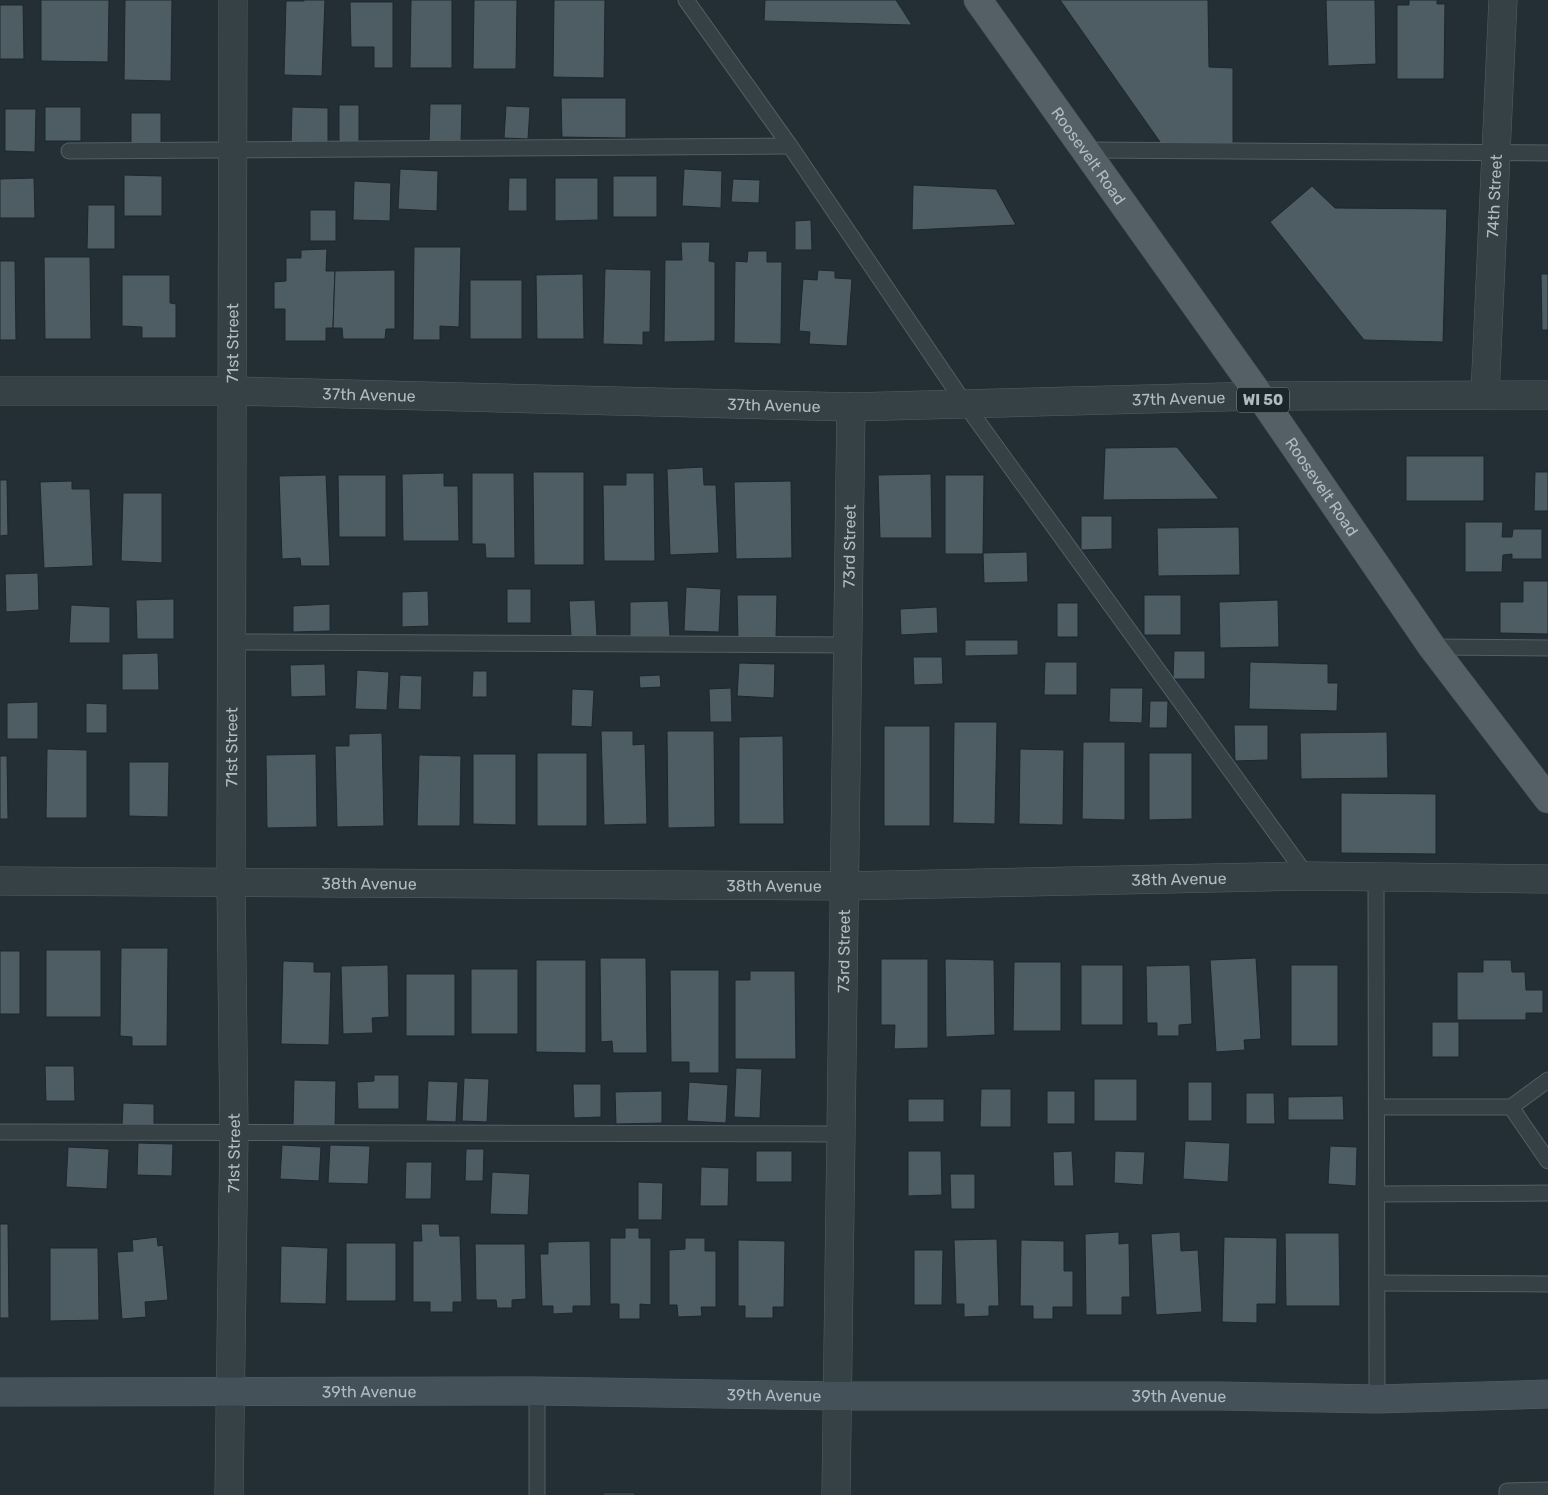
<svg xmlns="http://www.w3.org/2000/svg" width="1548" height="1495" viewBox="0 0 1548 1495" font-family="Rubik,sans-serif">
	<rect width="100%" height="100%" fill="#232f35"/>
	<!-- building -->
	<g fill="#4e5d64" stroke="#1d282d">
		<path d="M41,0H109L108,62L41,61Z"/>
		<path d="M125,0H172L171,81L124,80Z"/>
		<path d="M304,0H325L322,76L284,75L286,1H304Z"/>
		<path d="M411,0H452V68H410Z"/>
		<path d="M474,0H517L516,69H473Z"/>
		<path d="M554,0H605L604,78L553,77Z"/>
		<path d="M765,0H896L912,25L764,21Z"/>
		<path d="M1060,0H1208L1209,67L1233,68V147L1165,149Z"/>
		<path d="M1326,0H1375L1376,64L1328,66Z"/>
		<path d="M1409,0H1437V4H1445L1444,79H1397V5H1409Z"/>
		<path d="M350,2H393V68H374V47H351Z"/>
		<path d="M0,5H23L24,59H0Z"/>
		<path d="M561,98H626V138L562,137Z"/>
		<path d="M430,104H462L461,143H429Z"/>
		<rect x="339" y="105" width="20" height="38"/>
		<path d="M506,106L530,107L528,139L504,138Z"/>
		<rect x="45" y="107" width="36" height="34"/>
		<path d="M292,107L328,108V147H291Z"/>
		<path d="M5,109H36L35,152L5,151Z"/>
		<rect x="131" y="113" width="30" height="34"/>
		<path d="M400,169L438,171L437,211L398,209Z"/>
		<path d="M684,169L722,171L721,208L682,206Z"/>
		<path d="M124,175L162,176V216H124Z"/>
		<rect x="613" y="176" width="44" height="41"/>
		<path d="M34,178L35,218H0V179Z"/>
		<path d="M509,178H527V211H508Z"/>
		<path d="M555,178H598V220L555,221Z"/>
		<path d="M733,179L760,180L759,203L731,202Z"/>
		<path d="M354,181L391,183L390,221L353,220Z"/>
		<path d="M913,185L996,189L1016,225L912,230Z"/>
		<path d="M1312,186L1335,208L1447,209L1443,342L1364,340L1270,222Z"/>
		<path d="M88,205H115V249H87Z"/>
		<rect x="310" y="210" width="26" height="31"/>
		<path d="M811,220L812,250H795V221Z"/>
		<path d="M681,242H710L709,261L715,262V341L664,342L665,260H682Z"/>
		<path d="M414,247H461L459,327L440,326V340H413Z"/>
		<path d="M327,249L326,271H335L333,328H326V341H285V309H274V282L286,281V258H301V250Z"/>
		<path d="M748,251H767V262H782L781,344L734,343L735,261L747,262Z"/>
		<path d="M44,257H90L91,339H45Z"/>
		<path d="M0,261H15L16,340H0Z"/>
		<path d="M605,269L651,270L650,332H643V345L603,344Z"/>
		<path d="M395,270V329H386L385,339H343L342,328H333L335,271Z"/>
		<path d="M818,270L835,271V278L852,279L847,346L809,344L810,332L799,331L803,279L817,280Z"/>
		<path d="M583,274L584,339H537L536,275Z"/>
		<path d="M1541,274H1548V330H1542Z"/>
		<path d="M122,275H170V303L176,304V338H142V327L122,326Z"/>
		<rect x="470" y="280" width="52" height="59"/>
		<path d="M1177,447L1219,499L1103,500L1105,448Z"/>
		<rect x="1406" y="456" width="78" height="45"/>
		<path d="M703,467L704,485H716L719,553L670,555L667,469Z"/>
		<path d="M533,472H584V565H534Z"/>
		<path d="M1535,472H1548V511H1534Z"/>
		<path d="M444,473V486H458L459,541H403L402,474Z"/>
		<path d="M472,473H514L515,558H486L485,544H472Z"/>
		<path d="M626,473H654L655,561H604L603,485H626Z"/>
		<path d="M931,474L932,538H880L878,475Z"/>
		<path d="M326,475L330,566H301L300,558L282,559L279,476Z"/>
		<path d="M338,475H386V537H339Z"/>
		<path d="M945,475H984L983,554H945Z"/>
		<path d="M0,480H7L8,535L0,536Z"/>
		<path d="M72,481V489H90L93,566L44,568L40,482Z"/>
		<path d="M791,481L792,558L736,559L734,482Z"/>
		<path d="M123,493H162V563L121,561Z"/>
		<path d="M1081,516H1112V549L1081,550Z"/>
		<path d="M1465,522H1503L1502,537H1512L1513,529H1542V559H1512V554L1503,555L1502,572H1465Z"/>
		<path d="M1239,527L1240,575L1158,576L1157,528Z"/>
		<path d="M1027,552L1028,582L984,583L983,553Z"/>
		<path d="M38,573L39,610L6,612L5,574Z"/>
		<path d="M1523,581H1548V634L1500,633V602H1523Z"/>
		<path d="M686,587L721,589L719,632L684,631Z"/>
		<rect x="507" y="589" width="24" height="34"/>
		<path d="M428,591L429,626L402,627V592Z"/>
		<path d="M737,595H777L776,638H738Z"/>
		<rect x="1144" y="595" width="37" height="40"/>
		<path d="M174,599V639H137L136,600Z"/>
		<path d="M595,600L597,636L571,637L569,601Z"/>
		<path d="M1278,600L1279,647L1220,648L1219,602Z"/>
		<path d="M668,601L670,637L630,638V602Z"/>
		<rect x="1057" y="603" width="21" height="34"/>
		<path d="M330,604V631L293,632V606Z"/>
		<path d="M71,605L110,607V643H69Z"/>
		<path d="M937,607L938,633L901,635L900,609Z"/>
		<path d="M965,640H1018V655L965,656Z"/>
		<path d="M1174,651H1205V679H1173Z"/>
		<path d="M158,653L159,690H122V654Z"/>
		<path d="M913,657H942L943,684L914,685Z"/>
		<path d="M1045,662H1077V695H1044Z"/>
		<path d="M1250,662L1328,664V683H1338L1337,711L1249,709Z"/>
		<path d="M739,663L775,664L774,698L737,696Z"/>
		<path d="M325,664L326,696L291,697L290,665Z"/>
		<path d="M357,670L389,672L387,710L355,709Z"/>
		<path d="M473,671H487V697H472Z"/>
		<path d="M400,675L422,676L421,710L398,709Z"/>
		<path d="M660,675L661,687L640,688L639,676Z"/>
		<path d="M731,688L732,722H710L709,689Z"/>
		<path d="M1110,688H1143L1142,723L1109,722Z"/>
		<path d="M572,689L594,690L592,727L571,726Z"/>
		<path d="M1150,701H1168L1167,728H1149Z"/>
		<path d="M38,702V739H7V703Z"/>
		<path d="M86,703L107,704V733H86Z"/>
		<path d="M954,722H997L995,824L953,823Z"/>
		<path d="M1234,725H1268V760L1235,761Z"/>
		<rect x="884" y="726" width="46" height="100"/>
		<path d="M601,731H633V745L645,744L647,824L604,825Z"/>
		<path d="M667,731H714L715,827L668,828Z"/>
		<path d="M1387,732L1388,778L1301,779L1300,733Z"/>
		<path d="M382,733L384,826L337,827L335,746H349V734Z"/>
		<path d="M783,736L784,824H739V737Z"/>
		<path d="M1083,742H1125V820L1082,819Z"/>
		<path d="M47,749L87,750V818H46Z"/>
		<path d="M1020,749L1064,750L1063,825L1019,824Z"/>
		<rect x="537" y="753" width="50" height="73"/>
		<path d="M1149,753H1192V819L1149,820Z"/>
		<path d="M316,754L317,827L267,828L266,755Z"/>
		<path d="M473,754H516V825L473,824Z"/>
		<path d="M419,755L461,756L460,826H417Z"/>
		<path d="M0,756H7L8,819H0Z"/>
		<path d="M129,762H169L168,817L129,816Z"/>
		<path d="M1341,793L1436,794V854L1341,853Z"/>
		<path d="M121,948H168L167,1046H132V1037L120,1036Z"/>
		<rect x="46" y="950" width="55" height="67"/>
		<rect x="0" y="951" width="20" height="63"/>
		<path d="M600,958H646L647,1053H613L612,1041L601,1042Z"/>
		<path d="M1256,958L1261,1039L1244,1040L1245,1050L1216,1052L1210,960Z"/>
		<path d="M881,959H928V1048L894,1049L895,1025H881Z"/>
		<path d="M945,959L994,960L995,1035L946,1037Z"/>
		<path d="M536,960H586V1053L536,1052Z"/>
		<path d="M1483,960H1511L1512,972H1525L1526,990H1543V1013H1526V1020H1457V972H1483Z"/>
		<path d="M283,961L314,962V972H331L329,1045L281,1044Z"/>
		<path d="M1014,962H1061V1031H1013Z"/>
		<path d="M388,965L389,1017L372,1018L373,1033L343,1034L341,966Z"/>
		<rect x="1081" y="965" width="42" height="60"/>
		<path d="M1190,965L1192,1024L1179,1025V1036H1157V1023H1147L1146,966Z"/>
		<rect x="1291" y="965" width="47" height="81"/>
		<rect x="471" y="969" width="47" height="65"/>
		<path d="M670,970H719V1073H689V1062H671Z"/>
		<path d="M750,971H795L796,1059H735V980H750Z"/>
		<rect x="406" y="974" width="49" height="62"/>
		<rect x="1432" y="1022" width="27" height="35"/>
		<path d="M45,1066H74L75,1101H46Z"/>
		<path d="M736,1068L762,1069L760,1118L734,1117Z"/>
		<path d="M374,1075H399V1109H358L357,1082L374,1081Z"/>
		<path d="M464,1078L489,1079L487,1122L462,1121Z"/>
		<rect x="1094" y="1079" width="43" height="42"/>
		<path d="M294,1080L336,1081L335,1128L293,1126Z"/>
		<path d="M428,1081L458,1082L456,1122L426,1121Z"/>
		<path d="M689,1082L728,1085L726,1123L687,1121Z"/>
		<rect x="1188" y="1082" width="24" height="39"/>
		<path d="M573,1084H601V1117L574,1118Z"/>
		<path d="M981,1089H1011V1127H980Z"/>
		<path d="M662,1091V1123L616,1124L615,1092Z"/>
		<rect x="1047" y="1091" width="28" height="33"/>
		<path d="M1246,1093H1274L1275,1124H1246Z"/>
		<path d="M1343,1096L1344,1120H1288V1097Z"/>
		<rect x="908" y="1099" width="36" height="23"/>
		<path d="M123,1103L154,1104V1127H122Z"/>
		<path d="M1185,1141L1230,1143L1228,1182L1183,1179Z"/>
		<path d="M138,1143L173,1144L172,1176L137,1175Z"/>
		<path d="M282,1145L321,1147L319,1181L280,1179Z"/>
		<path d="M330,1145L370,1146L368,1184L328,1183Z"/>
		<path d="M1330,1146L1357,1147L1356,1186L1328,1184Z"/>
		<path d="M68,1147L109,1149L107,1189L66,1187Z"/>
		<path d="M466,1149H484L483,1181H465Z"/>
		<rect x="756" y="1151" width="36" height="31"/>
		<path d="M908,1151H941L942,1195L908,1196Z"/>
		<path d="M1072,1151L1074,1186H1054L1053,1152Z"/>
		<path d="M1115,1151L1145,1152L1143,1185L1114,1183Z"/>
		<path d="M406,1162H432L431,1199H405Z"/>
		<path d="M701,1167L729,1168L728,1206H700Z"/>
		<path d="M492,1172L530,1174L528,1215L490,1214Z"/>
		<path d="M950,1174H975V1209H951Z"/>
		<path d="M638,1182L663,1183L662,1220H638Z"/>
		<path d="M0,1224H8L9,1318H0Z"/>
		<path d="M421,1224H439L440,1236H460L462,1302H453V1312H430V1302H413V1241H422Z"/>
		<path d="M625,1228H639V1238H651V1305L640,1304V1319H619V1304H610V1238H625Z"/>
		<path d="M1119,1232V1244L1129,1243L1130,1297H1122V1315H1086L1085,1234Z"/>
		<path d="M1180,1232L1181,1251L1198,1250L1202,1312L1156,1315L1151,1234Z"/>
		<path d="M1285,1233H1339L1340,1306H1286Z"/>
		<path d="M157,1237L158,1246L163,1245L168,1300L145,1302L146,1317L122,1319L117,1252L133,1251L132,1240Z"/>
		<path d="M1224,1237L1277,1238L1276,1304H1257V1323L1222,1322Z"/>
		<path d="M685,1238H705V1251H716V1307H701L702,1316L678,1317L677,1305H669V1250L685,1249Z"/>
		<path d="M997,1239L999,1306H989V1316L964,1317V1304H956L954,1240Z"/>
		<path d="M738,1240L785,1241L784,1307H773V1318H745V1306H738Z"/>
		<path d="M1021,1240L1064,1241V1271H1073V1307H1053V1319H1033V1306H1020Z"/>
		<path d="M590,1241L591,1306H573V1313L553,1314V1306H542L540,1254H548V1242Z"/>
		<rect x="346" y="1243" width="50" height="58"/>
		<path d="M475,1244H525L526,1299L512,1300V1308H497L496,1300H476Z"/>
		<path d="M281,1246L328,1248L326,1304L280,1303Z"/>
		<path d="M50,1248H98L99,1320L50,1321Z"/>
		<path d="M914,1250H943L942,1305H914Z"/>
		<rect x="603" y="1493" width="32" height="2"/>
	</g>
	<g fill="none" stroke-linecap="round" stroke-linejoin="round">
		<!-- lane casing -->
		<g stroke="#535f64" stroke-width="17">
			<g id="lane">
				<path d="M686,0L790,146L965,404L1307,876"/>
				<path d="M1085,150L1548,153"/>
				<path d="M69,151L790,146"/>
				<path d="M232,642L848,645"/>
				<path d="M1432,647L1548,648"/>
				<path d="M1376,877L1377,1399"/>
				<path d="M1548,1080L1511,1107L1548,1161"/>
				<path d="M1377,1107H1511"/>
				<path d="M0,1132L841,1134"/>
				<path d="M1377,1194L1548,1193"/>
				<path d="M1377,1283L1548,1284"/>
				<path d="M537,1391V1495"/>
				<path d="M1507,1495V1491L1548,1490"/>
			</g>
		</g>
		<!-- street casing -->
		<g stroke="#535f64" stroke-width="29">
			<g id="street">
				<path id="s1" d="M0,391H232L851,407L1260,396L1548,395"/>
				<path id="s2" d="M1485,394L1503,0"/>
				<path id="s3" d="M0,881L844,886L1307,876L1548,879"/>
				<path id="s4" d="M229,1495L234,1132L231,882L233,0"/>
				<path id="s5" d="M836,1495L851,407"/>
			</g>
		</g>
		<!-- secondary casing -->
		<g stroke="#535f64" stroke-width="29">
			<g id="secondary">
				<path id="s6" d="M0,1392L537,1391L837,1396H1219L1377,1399L1548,1394"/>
			</g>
		</g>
		<!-- primary casing -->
		<g stroke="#3f4a50" stroke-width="29">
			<g id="primary">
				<path id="s7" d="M978,0L1260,396L1432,647L1548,799"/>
			</g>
		</g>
		<!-- lane -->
		<use href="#lane" stroke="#364146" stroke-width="15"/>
		<!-- street -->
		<use href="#street" stroke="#364146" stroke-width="28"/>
		<!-- secondary -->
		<use href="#secondary" stroke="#445159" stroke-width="28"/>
		<!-- primary -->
		<use href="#primary" stroke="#546066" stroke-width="28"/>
	</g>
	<g text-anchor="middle" stroke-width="4" stroke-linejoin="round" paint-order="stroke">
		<!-- shield labels -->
		<rect fill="#1b262b" stroke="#838f95" stroke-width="1" x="1237" y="387.5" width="52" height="25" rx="4"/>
		<g font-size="15" font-weight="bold" fill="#b0bcc3">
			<text x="1263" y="405">WI 50</text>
		</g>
		<!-- street labels -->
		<g font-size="16" fill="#b0bcc3" stroke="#1b262b">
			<text dy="6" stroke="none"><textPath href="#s7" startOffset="191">Roosevelt Road</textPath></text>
			<text dy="6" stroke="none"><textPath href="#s2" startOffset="198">74th Street</textPath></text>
			<text dy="6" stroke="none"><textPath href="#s4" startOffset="1152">71st Street</textPath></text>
			<text dy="6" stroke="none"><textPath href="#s1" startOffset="369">37th Avenue</textPath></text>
			<text dy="6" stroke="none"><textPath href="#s1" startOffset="1179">37th Avenue</textPath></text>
			<text dy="6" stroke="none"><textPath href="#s1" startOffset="774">37th Avenue</textPath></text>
			<text dy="6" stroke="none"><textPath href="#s7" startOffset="596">Roosevelt Road</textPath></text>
			<text dy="6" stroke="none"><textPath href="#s5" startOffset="949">73rd Street</textPath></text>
			<text dy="6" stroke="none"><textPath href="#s4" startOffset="748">71st Street</textPath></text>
			<text dy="6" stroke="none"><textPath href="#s3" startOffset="1179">38th Avenue</textPath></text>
			<text dy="6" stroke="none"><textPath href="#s3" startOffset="369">38th Avenue</textPath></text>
			<text dy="6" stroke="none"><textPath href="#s3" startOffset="774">38th Avenue</textPath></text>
			<text dy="6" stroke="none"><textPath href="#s5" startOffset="544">73rd Street</textPath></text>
			<text dy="6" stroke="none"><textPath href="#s4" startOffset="342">71st Street</textPath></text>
			<text dy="6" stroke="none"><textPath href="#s6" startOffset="369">39th Avenue</textPath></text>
			<text dy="6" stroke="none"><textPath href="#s6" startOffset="774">39th Avenue</textPath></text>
			<text dy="6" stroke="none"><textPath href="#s6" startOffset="1179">39th Avenue</textPath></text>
		</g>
	</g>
</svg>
